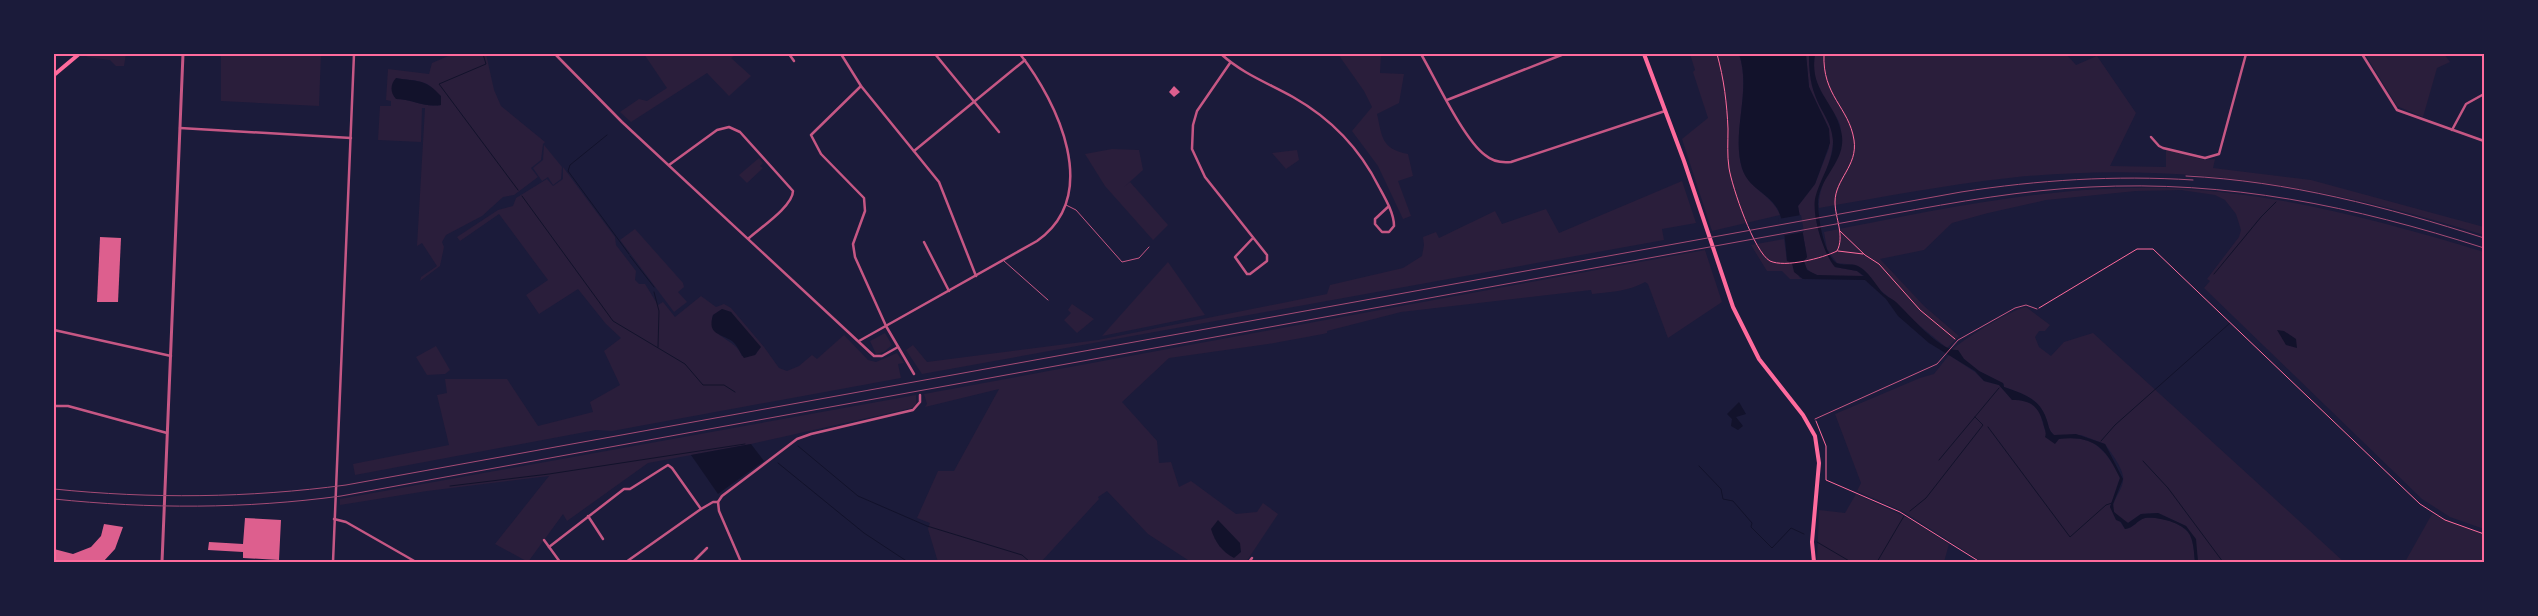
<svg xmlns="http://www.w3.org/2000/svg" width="2538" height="616" viewBox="0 0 2538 616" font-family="Signika,sans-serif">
	<rect width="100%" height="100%" fill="#1b1b3a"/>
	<!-- green -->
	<g fill="#2a1e3b" fill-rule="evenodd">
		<path d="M91,54H126L124,66H116L110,60L86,57Z"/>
		<path d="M221,54H321L319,106L221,101Z"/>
		<path d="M453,54H486L494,90L501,106L545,142L543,144L541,160L531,168L538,177L514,195L503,197L482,216L446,235L442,242L444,247L440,266L420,281L421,277L437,266L422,243L417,246L425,108H422L421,142L378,140L380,106H391V101L386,100L388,69L429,74L432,63ZM396,78C420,82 433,78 441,105C424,108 412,99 396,99Z"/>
		<path d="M644,54H737L731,58L751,76L729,96L707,73L631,122L620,112L639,99L647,101L667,88Z"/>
		<path d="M1338,54H1381L1380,73L1404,74L1399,103L1377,114C1382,136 1381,149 1408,154L1413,176L1398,181L1411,216L1403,219L1378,166L1352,131L1372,107L1364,91Z"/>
		<path d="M1690,54H1739C1751,90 1733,128 1741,165C1747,189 1772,194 1780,215L1712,231L1682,139L1708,118L1693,72L1695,70Z"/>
		<path d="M1806,54H1809C1809,68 1810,82 1815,95C1820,110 1831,121 1833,137C1834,159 1820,181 1816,203C1812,219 1825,254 1835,267L1857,271L1864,277C1845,273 1808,285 1804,261L1807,257L1798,206L1815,184L1829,148V129L1809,87Z"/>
		<path d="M1815,54H2066L2076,65L2097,56L2136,113L2110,166L2166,167V150H2170L2204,160L2215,159L2213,168L2311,180L2484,227V235C2327,185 2174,160 2009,178C1945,185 1882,197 1819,208C1817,182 1841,158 1841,131C1841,116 1825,105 1819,91C1814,81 1813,65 1815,54Z"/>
		<path d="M2365,54H2444L2450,62L2437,68L2423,117L2397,106Z"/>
		<path d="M544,145L562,167L561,179L553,185L548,177L542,181L533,168L543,160Z"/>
		<path d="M1112,149L1139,150L1143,170L1124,187L1130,182L1168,225L1153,240L1105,186L1085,154Z"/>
		<path d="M1297,150L1299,160L1286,169L1272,153Z"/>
		<path d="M759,158L763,163L760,166L763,168L747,183L739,175Z"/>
		<path d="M563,167L615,237L616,245L636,271L635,280L639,284H645L658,305L663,302L675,317L701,296L716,307L724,304L731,308L764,347L779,368L787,371L799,366L812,355L817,359L844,335L868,360L876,362L897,353L904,363L898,364L901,378L612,431L596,430L355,475L353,464L449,445L437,395L447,393L445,379H507L538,426L593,412L590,402L620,385L604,351L621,338L606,324L578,289L539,314L526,295L548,280L499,214L460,241L457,237L498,210L513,206L516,198L547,179L553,186L563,179ZM722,309L731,312L757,353L755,355L742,356C735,337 706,338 713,315Z"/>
		<path d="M1682,181L1696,223L1662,229L1664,240L922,374L906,350L913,345L927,362L1098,340L1327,294L1330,285L1403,268L1422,256L1424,245L1423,237L1436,232L1439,238L1495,211L1502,224L1546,209L1559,233Z"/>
		<path d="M2165,188C2275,192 2379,220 2484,252V529L2450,517L2422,499L2204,288L2210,281L2207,279L2239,237L2241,230L2236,214L2225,200L2215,195L2181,190L2136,191L2046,200L1988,213L1952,223L1924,250L1880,259L1924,306L1959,336L1947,348L1909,317L1897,304L1880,290L1864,270L1855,265L1837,263L1827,249L1824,232C1936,210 2050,185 2165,188Z"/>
		<path d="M635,229L683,283L684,287L678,292L687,302L674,312L620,240Z"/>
		<path d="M1784,239L1787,261L1790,260L1800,278L1803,279H1790L1782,271H1767L1751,245Z"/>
		<path d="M1705,250L1722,302L1668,338L1648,284L1645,282C1629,291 1611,292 1592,294L1591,290L1401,312L1327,331V333L1323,334L1268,344L1169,358L1122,402L1157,441L1159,463L1171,462L1179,487L1191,481L1236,514L1257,512L1263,503L1278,514L1246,562H1191L1148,534L1107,491L1098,497L1099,499L1041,562H938L928,529L930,523L917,518L938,471H954L999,389L925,407L927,404L924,394Z"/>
		<path d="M1168,262L1205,315L1102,336Z"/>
		<path d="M1072,304L1094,319L1077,333L1064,320L1071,313L1068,310Z"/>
		<path d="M2026,307L2050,325L2045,331H2039L2035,337L2039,347L2051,356L2064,342L2093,333L2344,562H2198L2195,542L2186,526L2158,513L2141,514L2128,523C2096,507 2126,495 2123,476C2121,465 2111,453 2105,444L2081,435H2054C2048,430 2049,425 2046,418C2039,398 2023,394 2004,387V384L1979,371L1964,359L1958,350H1952C1962,340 2012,309 2026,307Z"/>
		<path d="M885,333L892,345L884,352L876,354L870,341Z"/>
		<path d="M436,346L450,370L445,374L427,375L416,357Z"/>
		<path d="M1949,355L1975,372L1984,381L1999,385L2012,399C2041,400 2038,410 2046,433C2057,438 2061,437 2072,438C2098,438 2110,457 2120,478L2110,507L2125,529C2134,528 2137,520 2145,518C2158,516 2179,522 2188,532C2194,539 2194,554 2195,562H1982L1904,512L1857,491L1861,483L1835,414L1920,378L1934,374Z"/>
		<path d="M916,395V404L912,408L751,444L648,463L567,521L563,514L528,562L495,544L549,476L427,491L340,505V499Z"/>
		<path d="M1856,494L1908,518L1949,544L1944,562H1817L1819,510L1845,513Z"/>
		<path d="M2432,514L2484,535V562H2405Z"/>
	</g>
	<!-- water -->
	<g fill="#12122b">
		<path d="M1739,54H1806L1809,87L1829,129L1830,143L1815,184L1798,206L1807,257L1804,261L1807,270L1817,275L1864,276L1857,271L1835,267C1824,255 1812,216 1815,199C1819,180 1834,161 1833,141C1832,122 1821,112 1815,95C1810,82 1809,68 1809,54H1815C1809,90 1834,101 1841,131C1849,161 1817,177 1818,205C1819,222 1823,247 1833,260C1840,268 1850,262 1858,266C1868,271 1875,283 1881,291C1885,296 1891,298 1896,302C1909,314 1940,352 1958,350L1964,359L1979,371L2003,383L2004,387C2023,394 2039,398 2046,418C2049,425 2048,430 2054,435L2076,434L2105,444L2123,479L2113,504L2114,512L2128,523L2141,514L2158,513L2186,526L2196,539L2198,562H2195C2194,554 2194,543 2190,535C2185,523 2157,516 2145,518C2137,520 2134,528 2125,529L2121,522L2116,520L2110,507L2120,478C2106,448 2094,435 2059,439L2055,444L2045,437C2047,432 2044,428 2043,422C2038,405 2029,400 2012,400L1999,385L1984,381L1975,371L1929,343L1898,316L1886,299L1865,280L1803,279L1794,272L1792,263L1787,261C1786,248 1784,219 1777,208C1767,192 1748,188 1742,168C1731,131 1752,91 1739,54Z"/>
		<path d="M396,78C417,82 425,78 441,96V105C424,108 412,99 396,99C390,93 390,84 396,78Z"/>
		<path d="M722,309L731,312L761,347L755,355L744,358C740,353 738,346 732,341C720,333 707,335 713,315Z"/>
		<path d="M2277,330L2284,331L2296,339L2297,348L2286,345Z"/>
		<path d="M1739,402L1746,414L1736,417L1743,426L1738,430L1731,426L1732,419L1727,414Z"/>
		<path d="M751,444L764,461L718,494L691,455Z"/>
		<path d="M1218,520L1240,543L1241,552L1234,558C1222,552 1215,542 1211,529Z"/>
	</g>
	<!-- pier -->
	<path fill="#1b1b3a" d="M1801,215L1804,232L1781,236L1778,219Z"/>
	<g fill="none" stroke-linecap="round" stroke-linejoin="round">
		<!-- stream -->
		<g stroke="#12122b" stroke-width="1">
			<path d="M483,54L486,64L439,84L518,190"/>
			<path d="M607,135L570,165L568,171L629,254"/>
			<path d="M522,196L613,321L685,364L703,385H724L735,392"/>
			<path d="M630,256L654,287"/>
			<path d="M2214,274L2261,217L2276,202"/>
			<path d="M654,292L659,311L658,347"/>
			<path d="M1988,427L2070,537L2106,505L2112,503"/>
			<path d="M2101,441L2115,425L2230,323"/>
			<path d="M798,446L858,496L927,526L1022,555L1030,562"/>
			<path d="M1939,460L1999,388"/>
			<path d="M2143,461L2168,488L2223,562"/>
			<path d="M778,463L864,533L908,562"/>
			<path d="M1699,466L1721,489L1723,499L1733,501L1752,523L1751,527L1772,548L1791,528L1804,534"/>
			<path d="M450,486L549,474L745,444"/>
			<path d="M1910,511L1926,498L1983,425L1975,417"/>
			<path d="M1817,542L1851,562"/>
			<path d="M1877,562L1904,516"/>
		</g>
	</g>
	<!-- building -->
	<g fill="#dd5f8e">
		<path d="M1174,86L1180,92L1174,97L1169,92Z"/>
		<path d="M100,237L121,238L118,302H97Z"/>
		<path d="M245,518L281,520L279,560L243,558V552L208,550L209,542L243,544Z"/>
		<path d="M104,524L123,527L115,549L103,562H54V549L73,554L91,547L101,536Z"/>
	</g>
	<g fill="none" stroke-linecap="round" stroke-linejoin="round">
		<!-- path -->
		<g stroke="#ff6b9d" stroke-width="1">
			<path d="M1717,54C1724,79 1727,104 1728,129C1728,142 1727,155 1729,168C1732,187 1754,252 1770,261C1785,268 1823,258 1837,251C1845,236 1835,218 1835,202C1835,179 1858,166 1854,140C1849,107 1822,96 1824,54"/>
			<path d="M1840,231L1865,255L1879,264L1920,310L1955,339"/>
			<path d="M1838,251L1863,254"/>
			<path d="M2039,308L2137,249H2153L2420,504L2445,520L2484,534"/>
			<path d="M1816,421L1826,446V480L1900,512L1980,562"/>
		</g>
		<!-- service -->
		<g stroke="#c65784" stroke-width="1">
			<path d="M1066,205L1076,210L1122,262L1139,258L1149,247"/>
			<path d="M1004,261L1048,300"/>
			<path d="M1815,419L1937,364L1958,340L2015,308L2026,305L2037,309"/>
		</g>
		<!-- minor -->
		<g stroke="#c65784" stroke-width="2.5">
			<path d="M555,54L622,122L874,356H882L898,347"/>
			<path d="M789,54L794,61"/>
			<path d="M841,54L861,86L939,182L976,276"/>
			<path d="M935,54L999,132"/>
			<path d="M1221,54C1243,74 1268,83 1293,97C1330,118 1360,149 1379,187C1385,198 1394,213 1394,226L1389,232H1382L1375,224V219L1389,206"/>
			<path d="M1421,54C1435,78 1464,140 1485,155C1492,161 1502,163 1511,162L1665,111"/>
			<path d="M2362,54L2397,110L2484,141"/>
			<path d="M1230,63L1197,111L1193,125L1192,149L1205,177L1267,255V261L1250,274H1247L1235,257L1252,239"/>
			<path d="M861,86L811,135L821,154L864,198L865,211L853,244L855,257L886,326L914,374"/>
			<path d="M1447,100L1564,54"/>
			<path d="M180,128L351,138"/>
			<path d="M2452,130L2466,104L2484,94"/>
			<path d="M2151,137L2159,146L2163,148L2205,158L2219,154L2246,54"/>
			<path d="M914,151L1025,60"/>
			<path d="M669,165L717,130L729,127L740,132L793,191C793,206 760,228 749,238"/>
			<path d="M924,242L949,291"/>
			<path d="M54,330L171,356"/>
			<path d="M859,341L1037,241C1102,195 1058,103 1020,54"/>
			<path d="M54,406H68L167,433"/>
			<path d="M588,516L603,539"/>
			<path d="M334,519L346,522L416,562"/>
			<path d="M544,540L560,562"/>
			<path d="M549,547L624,489H630L668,465L672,468L701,509"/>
			<path d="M333,562L354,54"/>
			<path d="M626,562L701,509L713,502H718"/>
			<path d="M693,562L707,548"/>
			<path d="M741,562L719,511L718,502L722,496L797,439L811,434L913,410L920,402V395"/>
			<path d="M1249,562L1252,558"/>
		</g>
		<!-- tertiary -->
		<path stroke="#c65784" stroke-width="3" d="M162,562L183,54"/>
		<!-- secondary -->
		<g stroke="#ff6b9d" stroke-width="4">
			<path d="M1644,54L1684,161L1733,307L1759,359L1803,415L1815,436L1819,463L1812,542L1814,562"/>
			<path d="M54,75L79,54"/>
		</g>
		<!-- rail -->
		<g stroke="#a44b75" stroke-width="1">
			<path d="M2186,176C2288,181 2387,207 2484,238"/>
			<path d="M54,489C151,499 249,498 346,485L1961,192C2038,180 2115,175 2193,180"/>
			<path d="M54,499C150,509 245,509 341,496L1891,214C1957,202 2023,190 2090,187C2228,180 2353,206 2484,248"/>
		</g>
	</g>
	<!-- border -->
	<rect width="2538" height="616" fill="none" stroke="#1b1b3a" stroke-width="110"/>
	<rect x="55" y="55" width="2428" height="506" fill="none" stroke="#ff6b9d" stroke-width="2"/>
</svg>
